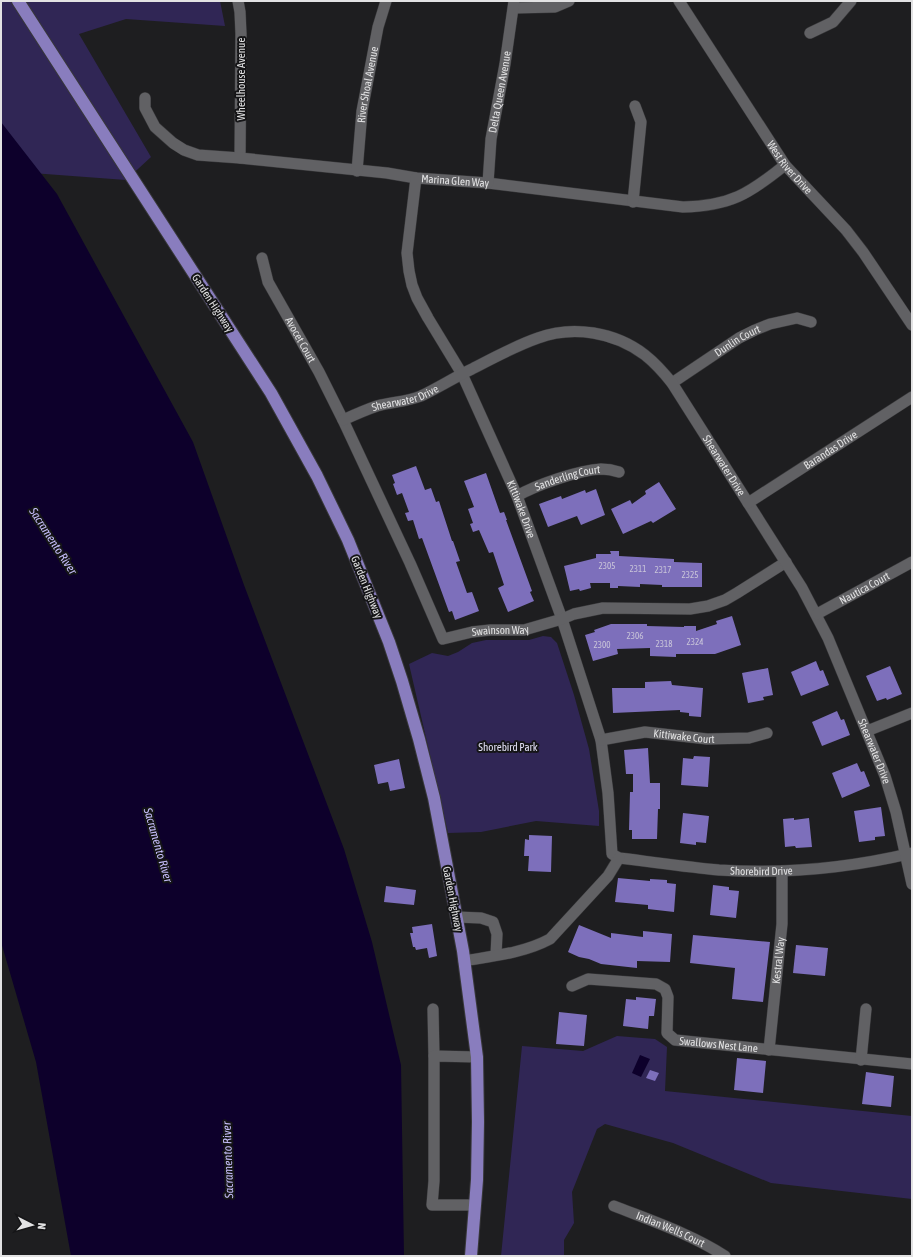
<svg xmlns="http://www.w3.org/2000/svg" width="913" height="1257" viewBox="0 0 913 1257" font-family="'Asap Condensed',sans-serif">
	<rect width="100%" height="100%" fill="#1e1e20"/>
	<!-- green -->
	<g fill="#302655">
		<path d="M1,1H220L225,26L126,19L79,34L151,157L126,180L32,173L1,130Z"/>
		<path d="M543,636L551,637L557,643L574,695L589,749L599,811V826L536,821L481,832L448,833L409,664L432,653L448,656L458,652L472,643L486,640H529Z"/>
		<path d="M617,1036L655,1039L667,1047L665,1091L912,1116V1199L771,1183L673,1143L605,1124L597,1129L572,1192L574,1223L564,1240V1256H501L522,1046L583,1051Z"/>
	</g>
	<!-- water -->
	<g fill="#0d002b">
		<path d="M1,122L57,194L193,442L244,585L344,849L372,942L401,1065L404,1256H71L36,1062L1,942Z"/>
		<path d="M640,1055L650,1059L641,1077L632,1073Z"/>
	</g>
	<!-- building -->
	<g fill="#7d6fbb">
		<path d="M416,466L425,490L431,488L436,502L439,501L452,541H453L460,561L456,562L467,593L472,592L479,611L455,620L452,611L449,612L422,538L419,539L413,520L408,521L405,513L409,512L402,493L397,495L393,484L395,483L392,475Z"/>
		<path d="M486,473L500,513L504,512L507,520H506L532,591L530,592L534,601L508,612L498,588L504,585L493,552L489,553L479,530L473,532L470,524L473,523L468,509L474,507L464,481Z"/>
		<path d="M659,482L676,509L653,523L651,521L623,534L611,509L630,500L632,504L646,494L645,491Z"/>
		<path d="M596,489L605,515L581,525L577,516L548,527L539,504L561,496L562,499L585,490L586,493Z"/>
		<path d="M610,551H619V556L674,559V562L702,563V587H662V585L640,584V587L618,586V588H610V583H590L591,588L580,591L579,589L570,591L564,566L596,558V554H611Z"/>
		<path d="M732,616L741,645L715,654H676V657L650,656V648L617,649L618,654L593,661L585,635L595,632L594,630L611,624H647V626L684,627V626H696V631L717,624L716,621Z"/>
		<path d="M816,661L820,671L823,670L829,685L801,696L791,672Z"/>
		<path d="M890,666L902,694L887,700L886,698L877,701L866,676Z"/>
		<path d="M768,668L773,695L763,697L764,700L748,703L742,673Z"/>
		<path d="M671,681L672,685L703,688L701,717L689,716V713L680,712V710L613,713L612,688H645V682Z"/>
		<path d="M837,711L841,720L844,719L850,735L822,746L812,722Z"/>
		<path d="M648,748L650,783H660V809H658L657,839H632V830H629L630,792H633V774H626L624,750Z"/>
		<path d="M694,756L710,757L708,787L681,785L683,758L693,759Z"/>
		<path d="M399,759L405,788L390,791L388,782L378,784L374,765Z"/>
		<path d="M857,763L861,772L864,771L870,786L842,798L832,773Z"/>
		<path d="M881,807L885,836L875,837V840L859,842L854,811Z"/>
		<path d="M683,813L709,816L706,843L696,842V845L680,843Z"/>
		<path d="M794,818V820L809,818L812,847L796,848L795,846L785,847L783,819Z"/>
		<path d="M529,835L552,836L551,872L528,871L529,856H524L525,839L529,840Z"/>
		<path d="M618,878L650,881V879L667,880V883L676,884L674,912L648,909V905L615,902Z"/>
		<path d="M713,885L729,887V890L739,891L736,918L710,915Z"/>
		<path d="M386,886L416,890L414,905L384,902Z"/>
		<path d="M432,924L437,956L429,958L427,948L416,950L415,947H413L410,933H413L412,927Z"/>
		<path d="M579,925L611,938V933L643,937V931L672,934L670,962L637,961V968L601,964L589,959L579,957L568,952Z"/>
		<path d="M693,935L770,942L763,1002L732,999L735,968L690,963Z"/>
		<path d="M796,945L828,948L825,976L793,973Z"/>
		<path d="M636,997L656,999L654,1016H649L648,1029L623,1026L626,999L636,1000Z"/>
		<path d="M559,1012L587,1015L584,1046L556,1044Z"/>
		<path d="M737,1058L766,1061L763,1093L734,1090Z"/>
		<path d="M650,1070L659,1073L655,1081L646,1078Z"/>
		<path d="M866,1072L894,1076L891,1107L862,1104Z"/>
	</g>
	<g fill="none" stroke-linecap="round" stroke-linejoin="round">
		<!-- minor casing -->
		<g stroke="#38383a" stroke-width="12">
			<g id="minor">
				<path d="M238,1L240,12L241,34L240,158"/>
				<path id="s1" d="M679,1L785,165L846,230L863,252L912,325"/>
				<path d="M514,8L555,7L569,1"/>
				<path d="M810,33L833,22L851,1"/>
				<path id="s2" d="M145,98V108L155,127L173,143L184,150L198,155L240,158L387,173L416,178L488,183L683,207C730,206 749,194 785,165"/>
				<path id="s3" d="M357,171L362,111L378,27L386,1"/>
				<path id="s4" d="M416,178L407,253L409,271L412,285L417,298L428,318L462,374L517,496L562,619L601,740L608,793L612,854L619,858C653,862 686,867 719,870C783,874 849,868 912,853"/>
				<path id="s5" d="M488,183L491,139L505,64L514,1"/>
				<path d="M633,202L641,122L635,106"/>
				<path id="s6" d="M262,258L268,282L319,372L343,420L410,563L443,639L472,632L490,630H524L562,619L574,614L603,608L690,609L708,606L725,600L737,593L786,562"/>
				<path id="s7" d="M672,383L739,338L755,330L770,324L797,318L811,322"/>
				<path id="s8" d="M343,420C354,415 365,410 377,406C391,402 406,402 421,396C438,388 455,377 472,369C493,358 515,346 538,338C573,325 615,332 645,355C655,363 664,373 672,383L802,588L828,638L885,776L896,812L912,884"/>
				<path id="s9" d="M517,496C536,485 579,470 601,469C607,469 613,470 619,472"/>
				<path id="s10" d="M748,503L912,397"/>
				<path id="s11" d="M817,614L912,562"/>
				<path d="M867,731L912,713"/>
				<path id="s12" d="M601,740L645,732L707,739L749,738L767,733"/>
				<path d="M457,917L481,918L493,922L497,934L496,955"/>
				<path d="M464,961C493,956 524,953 550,939L608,876L619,858"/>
				<path id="s13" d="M572,986L588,979L656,984L665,989L668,997L667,1033L675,1040L912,1064"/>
				<path d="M433,1009L434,1056"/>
				<path id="s14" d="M769,1050L782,924V871"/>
				<path d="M861,1060L866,1009"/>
				<path d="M475,1205H432L434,1181V1056L477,1057"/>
				<path id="s15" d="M614,1206C652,1221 691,1234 725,1256"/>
			</g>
		</g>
		<!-- major casing -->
		<g stroke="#38383a" stroke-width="14">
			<path id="major" d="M18,1L271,393L317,476L348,540L389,642L402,681L419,739L434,798L463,951L477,1057L478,1122L477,1180L471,1256"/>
		</g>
		<!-- minor -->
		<use href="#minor" stroke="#616164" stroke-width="11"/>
		<!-- major -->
		<use href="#major" stroke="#897dbe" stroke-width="12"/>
	</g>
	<g text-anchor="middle" stroke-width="4" stroke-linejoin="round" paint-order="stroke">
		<!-- number labels -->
		<g font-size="9" fill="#c9c5d9">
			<text x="607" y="569">2305</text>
			<text x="638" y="572">2311</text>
			<text x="663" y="573">2317</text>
			<text x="690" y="578">2325</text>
			<text x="635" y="639">2306</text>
			<text x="695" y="645">2324</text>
			<text x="664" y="647">2318</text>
			<text x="602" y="648">2300</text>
		</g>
		<!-- street labels -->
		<g font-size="11" fill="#e2e2e3" stroke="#151517">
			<text transform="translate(241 79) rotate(-90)" y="4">Wheelhouse Avenue</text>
			<text dy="4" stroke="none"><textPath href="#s3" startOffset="87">River Shoal Avenue</textPath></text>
			<text dy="4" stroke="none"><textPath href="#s5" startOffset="92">Delta Queen Avenue</textPath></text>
			<text dy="4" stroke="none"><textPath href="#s1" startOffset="200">West River Drive</textPath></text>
			<text dy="4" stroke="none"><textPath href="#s2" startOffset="342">Marina Glen Way</textPath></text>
			<text transform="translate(213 303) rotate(57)" y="4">Garden Highway</text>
			<text dy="4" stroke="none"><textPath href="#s6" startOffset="91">Avocet Court</textPath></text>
			<text dy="4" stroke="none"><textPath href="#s7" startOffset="78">Dunlin Court</textPath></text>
			<text dy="4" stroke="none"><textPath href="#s8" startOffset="66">Shearwater Drive</textPath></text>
			<text dy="4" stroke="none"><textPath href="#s10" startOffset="98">Barandas Drive</textPath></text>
			<text dy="4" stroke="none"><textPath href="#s8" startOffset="462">Shearwater Drive</textPath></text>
			<text dy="4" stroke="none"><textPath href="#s9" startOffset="54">Sanderling Court</textPath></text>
			<text dy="4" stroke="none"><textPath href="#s4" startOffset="358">Kittiwake Drive</textPath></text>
			<text transform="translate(367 587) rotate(68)" y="4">Garden Highway</text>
			<text dy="4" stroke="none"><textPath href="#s11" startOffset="54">Nautica Court</textPath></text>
			<text dy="4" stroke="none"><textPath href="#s6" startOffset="481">Swainson Way</textPath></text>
			<text dy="4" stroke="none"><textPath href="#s12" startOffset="84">Kittiwake Court</textPath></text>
			<text dy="4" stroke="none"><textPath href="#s8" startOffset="786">Shearwater Drive</textPath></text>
			<text dy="4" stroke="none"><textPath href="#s4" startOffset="868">Shorebird Drive</textPath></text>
			<text transform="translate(453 899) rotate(79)" y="4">Garden Highway</text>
			<text dy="4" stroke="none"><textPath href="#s14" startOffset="90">Kestral Way</textPath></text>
			<text dy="4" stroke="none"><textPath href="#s13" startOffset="195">Swallows Nest Lane</textPath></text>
			<text dy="4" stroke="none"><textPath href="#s15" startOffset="61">Indian Wells Court</textPath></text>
		</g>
		<!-- park labels -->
		<g font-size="11" fill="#e2e0f5" stroke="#151517">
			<text x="508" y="751">Shorebird Park</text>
		</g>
		<!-- water labels -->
		<g font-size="12" font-style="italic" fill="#c6befb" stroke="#151517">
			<text transform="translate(53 541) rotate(57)" y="4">Sacramento River</text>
			<text transform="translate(158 845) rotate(74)" y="4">Sacramento River</text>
			<text transform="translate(228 1160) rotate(-92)" y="4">Sacramento River</text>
		</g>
	</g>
	<!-- border -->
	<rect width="913" height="1257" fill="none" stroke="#e2e2e3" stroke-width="4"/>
	<!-- north arrow -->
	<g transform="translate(32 1225) rotate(96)" stroke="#151517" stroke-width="3" paint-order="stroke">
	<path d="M0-3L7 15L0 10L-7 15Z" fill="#e2e2e3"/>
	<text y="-6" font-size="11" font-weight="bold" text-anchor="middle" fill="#e2e2e3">N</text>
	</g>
</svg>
